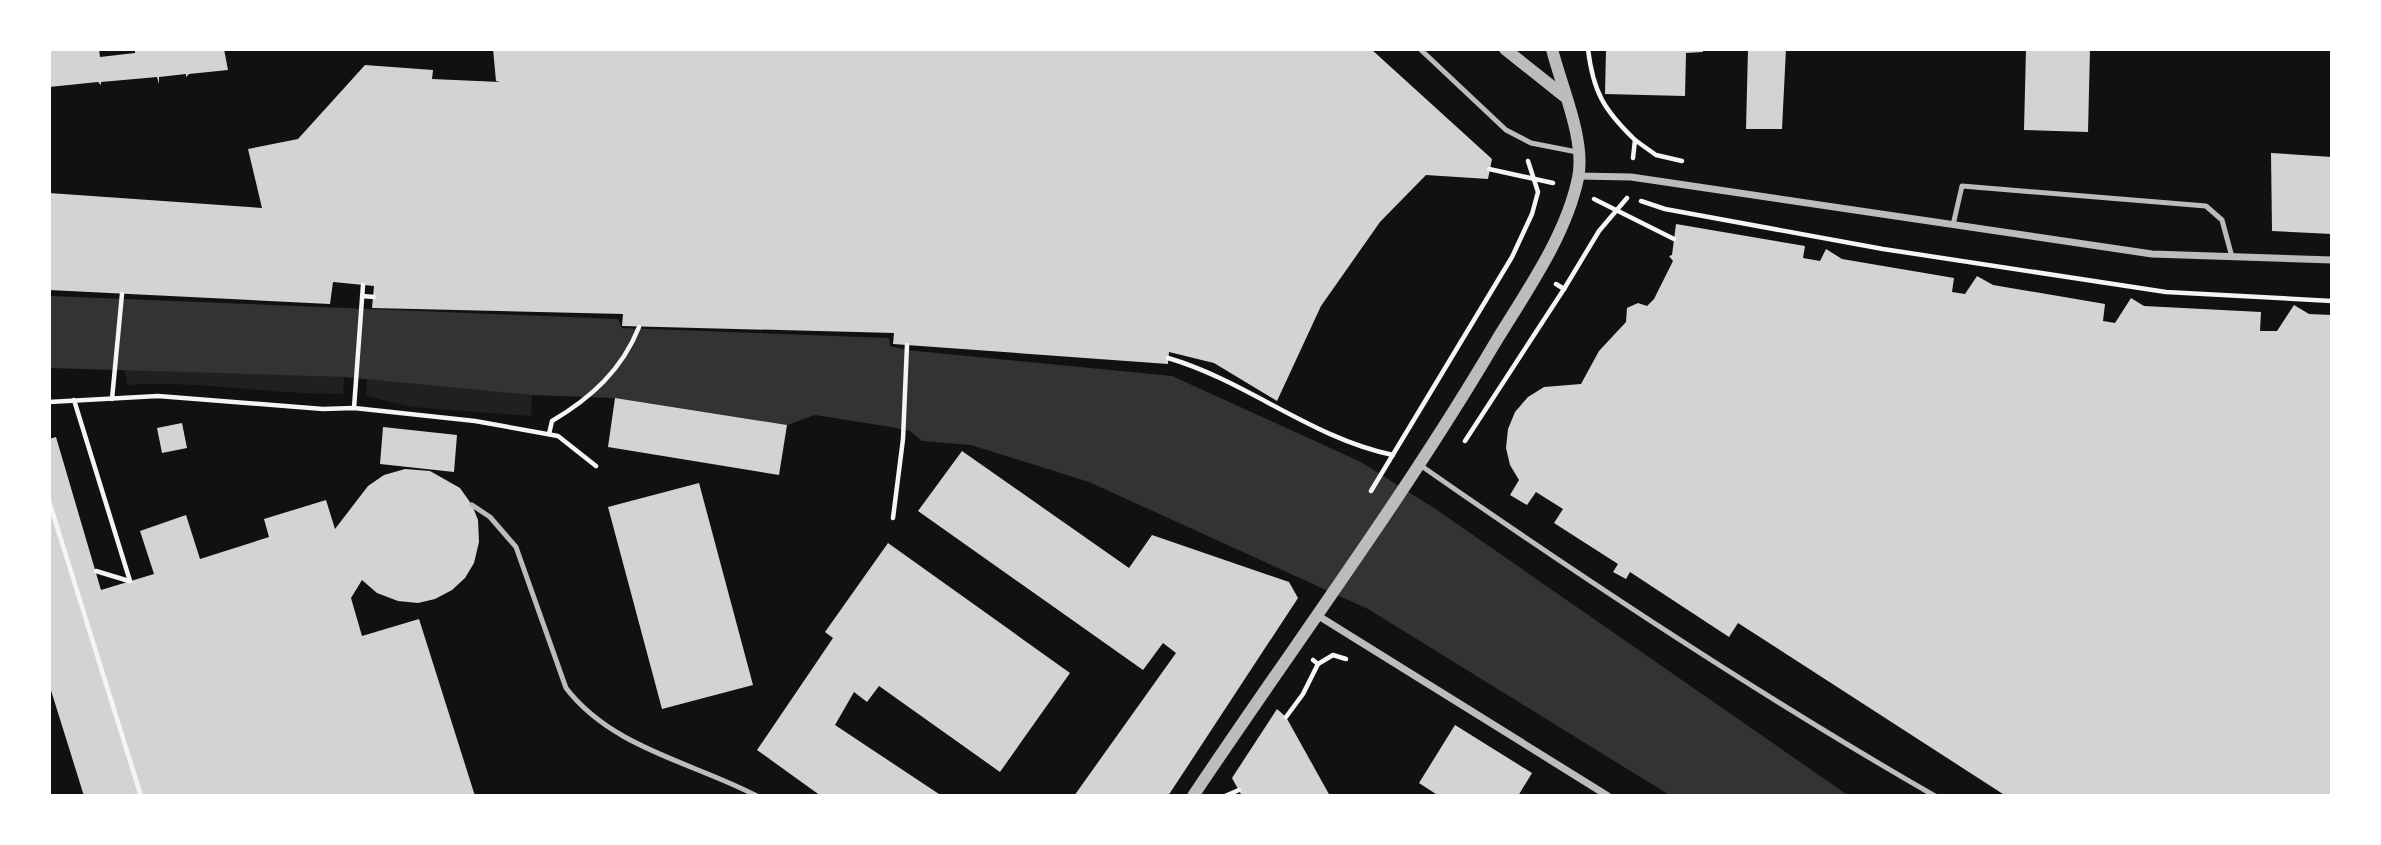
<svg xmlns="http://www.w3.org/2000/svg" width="2381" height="845" viewBox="0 0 2381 845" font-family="'Source Sans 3',sans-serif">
	<rect width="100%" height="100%" fill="#111"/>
	<!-- green -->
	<g fill="#202020">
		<path d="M125,370L344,377L343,394C271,395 200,380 127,385Z"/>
		<path d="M367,379L532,395L531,416L412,407L366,396Z"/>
	</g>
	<!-- water -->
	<path fill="#333" d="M49,296L618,319L622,328L889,338L890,346L907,350L1172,376L1361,462L1437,510L1849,796H1671L1368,609L1089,482L971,445L922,441L910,431L891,427L815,415L787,425L615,398L532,395L344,377L49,368Z"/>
	<!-- building -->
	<g fill="#d3d3d3">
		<path d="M49,49H99L100,57L135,53V49H224L228,70L189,74L186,77V74L159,77V84L157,77L101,82V85L98,82L49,87Z"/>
		<path d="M493,49H1371L1492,159L1488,179L1426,175L1380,222L1321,306L1277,401L1214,363L1169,352L1168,364L893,344L894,333L622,326L623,314L372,308L374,286L333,282L330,304L49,290V193L262,208L248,149L298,139L365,65L433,70L432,79L500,82L496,81Z"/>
		<path d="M1606,49H1703V52L1686,53L1685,96L1605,94Z"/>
		<path d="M1748,49H1786L1782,129H1746Z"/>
		<path d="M2026,49H2090L2088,132L2024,130Z"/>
		<path d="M2271,153L2332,157V234L2272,231Z"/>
		<path d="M1676,224L1805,246L1803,258L1820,261L1826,249L1842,259L1954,278L1952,292L1965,294L1977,276L1993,285L2105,304L2103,321L2115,323L2131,298L2144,306L2261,312L2260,331H2277L2294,305L2309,314L2332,315V796H2006L1738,623L1729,637L1630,572L1626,579L1613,572L1618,564L1554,523L1563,509L1536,492L1527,505L1510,495L1519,480L1510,465L1506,448L1508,429L1515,412L1528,397L1544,387L1581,384L1599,351L1626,322L1627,308L1638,303L1647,306L1654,299L1673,261L1669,256L1672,255Z"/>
		<path d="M615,398L787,425L779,475L608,447Z"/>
		<path d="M182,423L187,448L162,453L157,428Z"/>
		<path d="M383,427L457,435L454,472L380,464Z"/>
		<path d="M56,437L101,590L154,574L140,531L186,515L200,559L269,537L264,519L326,500L335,529L368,486L384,475L405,469L430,471L460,488L472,505L478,520L479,542L474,563L465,578L452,590L435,599L418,603L398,601L377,593L362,580L351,598L362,636L419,619L475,796H84L49,684V439Z"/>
		<path d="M962,451L1129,568L1152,535L1289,582L1298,598L1168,796H1074L1176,653L1163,643L1143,670L918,511Z"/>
		<path d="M699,483L753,685L662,709L608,507Z"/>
		<path d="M888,543L1070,673L1000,772L879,686L867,702L854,692L835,725L942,796H821L757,750L833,638L825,632Z"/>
		<path d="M1277,709L1286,717L1330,796H1242L1232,778Z"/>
		<path d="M1455,725L1532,773L1518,796H1439L1419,783Z"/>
	</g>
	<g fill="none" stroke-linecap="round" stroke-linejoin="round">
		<!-- path -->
		<g stroke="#f5f5f5" stroke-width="4.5">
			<path d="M1588,49C1593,92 1604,110 1635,140L1633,158"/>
			<path d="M1635,140L1656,155L1682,161"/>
			<path d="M1489,169L1553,183"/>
			<path d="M1594,199L1674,239"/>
			<path d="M1641,201L1665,209L1883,249L2166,292L2332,301"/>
			<path d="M1564,289L1599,231L1627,198"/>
			<path d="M362,296L374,297"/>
			<path d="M1168,358C1247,381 1311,438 1393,455"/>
			<path d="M112,399L122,294"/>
			<path d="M74,400L130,581"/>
			<path d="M49,402L158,396L323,409L354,408L475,421L558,436L596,466"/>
			<path d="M354,408L363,285"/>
			<path d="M549,434L552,421C591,398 622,370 639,327"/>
			<path d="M1465,441L1564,289L1556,284"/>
			<path d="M1371,491L1512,257L1532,214L1538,192L1528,161"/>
			<path d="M49,501L141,796"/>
			<path d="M893,518L903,439L907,345"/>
			<path d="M96,571L129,581"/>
			<path d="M1313,660L1318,664L1333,655L1346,659"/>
			<path d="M1286,717L1303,694L1318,664"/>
			<path d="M1225,796L1239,790"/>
		</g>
		<!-- service -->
		<g stroke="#bcbcbc" stroke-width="5">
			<path d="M1420,49L1506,130L1531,143L1577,152"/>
			<path d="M1953,225L1962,186L2206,206L2222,220L2232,257"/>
			<path d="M1420,465C1588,582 1757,694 1935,796"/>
			<path d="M472,505L490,517L516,547L566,688C612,748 692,762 757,796"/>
		</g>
		<!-- minor -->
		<g stroke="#bcbcbc" stroke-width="7">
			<path d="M1578,176L1631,177L2152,254L2332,260"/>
			<path d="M1317,615L1608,796"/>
		</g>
		<!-- tertiary -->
		<g stroke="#bcbcbc" stroke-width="12">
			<path d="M1505,49L1564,96"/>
			<path d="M1193,796C1294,645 1403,499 1495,343C1526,292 1566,236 1578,178C1586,140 1561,86 1552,49"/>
		</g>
	</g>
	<!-- border -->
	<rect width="2381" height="845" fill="none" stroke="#ffffff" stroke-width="102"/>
</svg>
